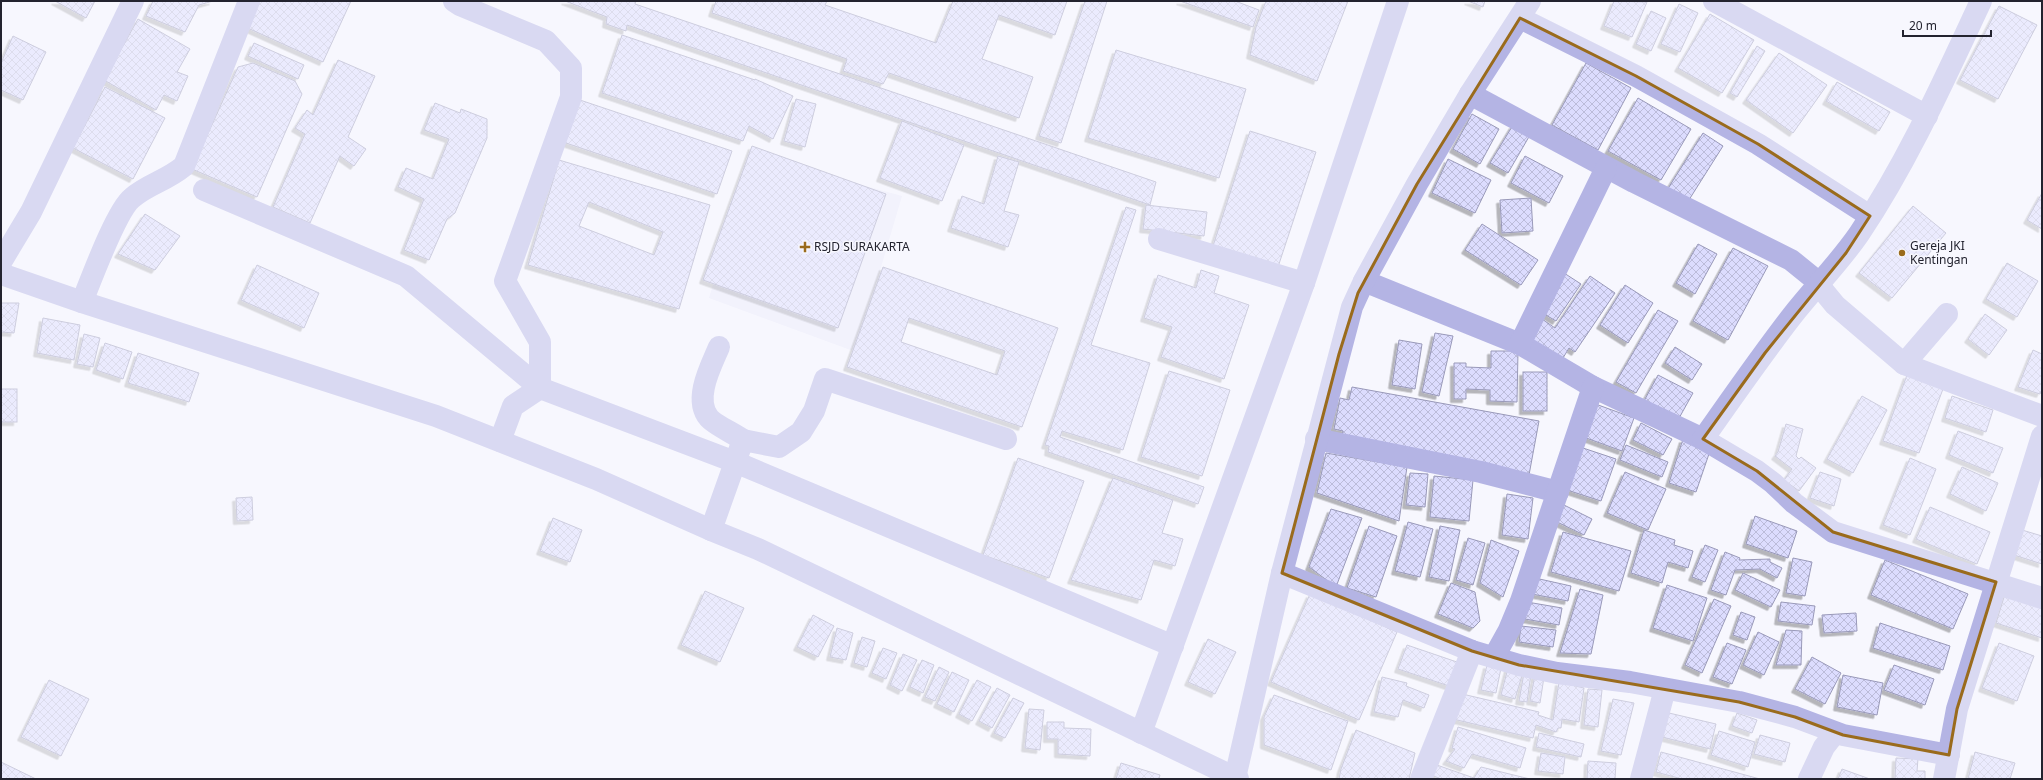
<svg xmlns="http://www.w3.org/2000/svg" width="2043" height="780" viewBox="0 0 2043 780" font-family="'Noto Sans',sans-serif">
	<defs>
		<pattern id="building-cross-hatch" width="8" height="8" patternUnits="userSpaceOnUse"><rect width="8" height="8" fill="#dcdcfe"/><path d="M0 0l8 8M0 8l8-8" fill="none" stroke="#bcbcda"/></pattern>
		<filter id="shadow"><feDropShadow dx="-3.5" dy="3.5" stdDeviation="0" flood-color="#0004"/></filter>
	</defs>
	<rect width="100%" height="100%" fill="#f7f7fe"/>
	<!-- built -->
	<path fill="#eaeafb" d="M752,155L902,196L856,352L709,298Z"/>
	<!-- building -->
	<g fill="url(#building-cross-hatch)" stroke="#9999b9" fill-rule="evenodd" filter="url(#shadow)">
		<path d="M55,1H95L86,18Z"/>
		<path d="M153,1H213L199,5L185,32L146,16Z"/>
		<path d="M253,1H351L323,62L241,25Z"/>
		<path d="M565,1H636L635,4L1156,182L1150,205L627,25L626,31L606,24L607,17Z"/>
		<path d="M716,1H827L825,5L936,43L953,1H1067L1055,35L999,15L982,59L1033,77L1019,118L889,73L883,84L843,71L847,59L712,13Z"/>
		<path d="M1085,1H1107L1061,143L1039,136Z"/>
		<path d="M1180,1H1235L1259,10L1253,27Z"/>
		<path d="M1266,1H1348L1317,81L1250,55L1256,27Z"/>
		<path d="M1468,1H1485L1483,7Z"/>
		<path d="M1614,1L1647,2L1632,37L1604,26Z"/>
		<path d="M1679,4L1698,13L1680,52L1661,44Z"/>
		<path d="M1999,6L2037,25L1998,99L1960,80Z"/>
		<path d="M1651,11L1666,18L1651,51L1636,44Z"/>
		<path d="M1710,14L1754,40L1722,93L1678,68Z"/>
		<path d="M138,19L190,49L177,72L188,76L177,101L164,95L156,110L104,80Z"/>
		<path d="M622,35L755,80V79L793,96L773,139L749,126L743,141L602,93Z"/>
		<path d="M13,36L46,52L23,100L1,90V63Z"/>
		<path d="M254,43L304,65L298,79L248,56Z"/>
		<path d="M1757,46L1765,51L1737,97L1730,93Z"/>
		<path d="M1116,50L1246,89L1219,178L1088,138Z"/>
		<path d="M1779,53L1827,85L1793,133L1746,100Z"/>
		<path d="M338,60L375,76L348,137L366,149L354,166L340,156L310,223L273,207L305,134L295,128L307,110L313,115Z"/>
		<path d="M253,63L295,81L302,94L257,197L192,169L238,67Z"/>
		<path d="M1586,63L1631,88L1598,150L1552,125Z"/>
		<path d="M1837,82L1890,112L1879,131L1826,101Z"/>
		<path d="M105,87L165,118L133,179L73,148Z"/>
		<path d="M574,98L732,151L717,194L560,141Z"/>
		<path d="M1638,98L1691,129L1661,180L1608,151Z"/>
		<path d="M796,99L816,104L805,147L784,141Z"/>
		<path d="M435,103L460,113L461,109L487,119V138L455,213L447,219L429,260L404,250L424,199L398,187L406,168L433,179L449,139L424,130Z"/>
		<path d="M1472,114L1499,129L1480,164L1453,149Z"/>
		<path d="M902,121L964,145L942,201L880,178Z"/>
		<path d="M1513,125L1530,135L1508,173L1490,163Z"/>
		<path d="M1250,131L1316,152L1278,267L1213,246Z"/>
		<path d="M1703,133L1723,146L1687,203L1667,190Z"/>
		<path d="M752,146L886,194L838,328L703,280Z"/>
		<path d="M998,156L1019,162L1004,211L1019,215L1008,247L951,228L962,196L984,204Z"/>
		<path d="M1525,156L1563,176L1549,203L1511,183Z"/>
		<path d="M1448,159L1491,180L1475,213L1432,193Z"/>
		<path d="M559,160L710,205L679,309L528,265ZM589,202L663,232L654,255L579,226Z"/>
		<path d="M2042,193V229L2027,220Z"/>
		<path d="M1531,198L1533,231L1502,233L1500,200Z"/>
		<path d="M1146,205L1207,212L1204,236L1143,229Z"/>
		<path d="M1913,206L1946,233L1892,298L1859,273Z"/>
		<path d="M1126,207L1136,210L1091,345L1150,363L1123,450L1062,431L1060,437L1204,487L1198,504L1048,452L1049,446L1045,445Z"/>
		<path d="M145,214L180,236L155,270L118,254Z"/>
		<path d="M1482,224L1538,260L1521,285L1465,250Z"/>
		<path d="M1698,244L1717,254L1695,294L1676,283Z"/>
		<path d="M1733,248L1768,266L1728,340L1693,321Z"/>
		<path d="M2007,263L2038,281L2017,317L1986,299Z"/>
		<path d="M257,265L319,293L304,328L241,300Z"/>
		<path d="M883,267L1058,328L1022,427L847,367ZM909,318L1005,351L997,375L901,342Z"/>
		<path d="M1201,270L1219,276L1214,293L1249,305L1224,379L1161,357L1172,327L1144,318L1158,275L1196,288Z"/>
		<path d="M1564,273L1581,284L1556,321L1539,311Z"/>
		<path d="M1590,276L1615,293L1575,352L1569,348L1560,363L1527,342L1542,319L1555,328Z"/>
		<path d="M1625,285L1653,303L1628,343L1600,325Z"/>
		<path d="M1,303H19L14,333L1,332Z"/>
		<path d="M1658,310L1678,321L1636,393L1616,382Z"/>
		<path d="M1985,314L2007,330L1989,355L1968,339Z"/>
		<path d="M43,318L80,325L74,360L37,353Z"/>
		<path d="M1435,333L1453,336L1439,396L1422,392Z"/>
		<path d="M84,334L100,338L93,367L77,364Z"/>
		<path d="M1399,340L1422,344L1415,389L1392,385Z"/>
		<path d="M105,343L132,352L123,379L96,370Z"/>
		<path d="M1675,347L1702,364L1692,380L1665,363Z"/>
		<path d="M2033,350L2042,354V390L2040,394L2018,387Z"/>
		<path d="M1491,351H1518L1517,402L1490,401V390L1466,389V399H1454V363H1466V367L1491,368Z"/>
		<path d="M138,353L199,373L189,402L128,383Z"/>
		<path d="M1169,371L1230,390L1202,476L1141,457Z"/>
		<rect x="1523" y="372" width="24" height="39"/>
		<path d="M1658,375L1693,393L1678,420L1644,401Z"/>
		<path d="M1907,375L1943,389L1919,453L1883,441Z"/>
		<path d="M1352,387L1539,421L1529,475L1341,440L1343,431L1334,429L1340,398L1349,400Z"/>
		<rect x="1" y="389" width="16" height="33"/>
		<path d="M1862,396L1887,410L1853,473L1827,459Z"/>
		<path d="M1952,396L1993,410L1986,432L1945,418Z"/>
		<path d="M1590,402L1634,418L1622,451L1578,435Z"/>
		<path d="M1641,423L1672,439L1663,455L1633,440Z"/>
		<path d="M1786,424L1803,429L1796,456L1799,459L1801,457L1816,468L1799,491L1784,480L1792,469L1775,456L1778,452Z"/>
		<path d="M1958,431L2003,448L1993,473L1949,455Z"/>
		<path d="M1683,439L1711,448L1696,492L1669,483Z"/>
		<path d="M1626,445L1668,462L1662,477L1620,460Z"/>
		<path d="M1580,447L1616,459L1601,501L1564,489Z"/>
		<path d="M1326,453L1407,467L1399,521L1317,493Z"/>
		<path d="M1018,458L1084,481L1049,578L983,555Z"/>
		<path d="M1910,458L1936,469L1910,535L1883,525Z"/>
		<path d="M1962,467L1998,483L1986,511L1950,494Z"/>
		<path d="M1625,472L1666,489L1648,530L1607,513Z"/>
		<path d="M1820,472L1841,479L1834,506L1810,498Z"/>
		<path d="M1410,473L1428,474L1425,507L1406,505Z"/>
		<path d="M1434,476L1473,480L1469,521L1430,517Z"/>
		<path d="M1113,478L1173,500L1162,533L1183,539L1175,566L1154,560L1141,600L1071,580Z"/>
		<path d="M1507,494L1533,498L1528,539L1502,535Z"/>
		<path d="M252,497L253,520L237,521L236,498Z"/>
		<path d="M1562,504L1592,519L1584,535L1553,520Z"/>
		<path d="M1930,507L1990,532L1977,564L1916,539Z"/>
		<path d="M1331,509L1362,518L1336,587L1309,567Z"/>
		<path d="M1755,516L1797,531L1788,558L1746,544Z"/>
		<path d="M553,518L582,530L570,562L540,551Z"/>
		<path d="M1408,522L1433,529L1420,577L1395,571Z"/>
		<path d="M1369,526L1397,536L1376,597L1347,588Z"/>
		<path d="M1440,526L1460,530L1449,581L1429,577Z"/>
		<path d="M1644,530L1675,540L1674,545L1693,551L1688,568L1668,562L1662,583L1631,573Z"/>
		<path d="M2022,530L2042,536V564L2014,555Z"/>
		<path d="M1563,532L1631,551L1619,591L1551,572Z"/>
		<path d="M1468,538L1485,543L1473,585L1456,580Z"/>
		<path d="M1491,540L1519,551L1503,597L1480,583Z"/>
		<path d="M1705,545L1718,550L1705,582L1692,577Z"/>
		<path d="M1725,552L1740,558L1739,560L1770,559V562L1782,568L1777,578L1760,569L1735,570L1726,595L1711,590Z"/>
		<path d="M1793,558L1812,562L1805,596L1786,593Z"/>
		<path d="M1885,560L1968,594L1953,629L1871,595Z"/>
		<path d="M1743,573L1780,590L1771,607L1735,590Z"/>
		<path d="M1535,578L1571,586L1568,601L1532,594Z"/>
		<path d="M1451,583L1475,592L1480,621L1473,628L1438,614Z"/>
		<path d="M1667,585L1707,598L1693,641L1653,628Z"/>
		<path d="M1580,589L1603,595L1591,654L1560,653Z"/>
		<path d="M705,591L744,608L720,662L681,645Z"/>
		<path d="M1310,594L1397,632L1359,720L1271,682Z"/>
		<path d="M2005,594L2042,606V638L1996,623Z"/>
		<path d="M1714,599L1731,606L1702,673L1685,665Z"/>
		<path d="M1527,602L1562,608L1559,625L1525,619Z"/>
		<path d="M1781,602L1815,606L1812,625L1778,621Z"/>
		<path d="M1741,612L1755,617L1747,640L1733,635Z"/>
		<path d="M1856,613L1857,631L1824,633L1822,615Z"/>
		<path d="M813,615L834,626L818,657L797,647Z"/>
		<path d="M1880,623L1950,646L1943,670L1873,648Z"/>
		<path d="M1521,626L1556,630L1553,647L1519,642Z"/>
		<path d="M837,628L853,633L846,660L830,657Z"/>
		<path d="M1786,630L1802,631L1801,665H1776Z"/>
		<path d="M1758,632L1779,642L1764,675L1743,665Z"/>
		<path d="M862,637L875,641L867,667L854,663Z"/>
		<path d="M1208,639L1236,652L1215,694L1188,682Z"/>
		<path d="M1727,643L1746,650L1732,684L1713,677Z"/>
		<path d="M1999,643L2034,656L2017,701L1982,688Z"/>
		<path d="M1407,645L1457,662L1449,686L1398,669Z"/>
		<path d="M883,648L897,653L886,679L872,673Z"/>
		<path d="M903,654L917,660L902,691L890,685Z"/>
		<path d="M1812,657L1841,673L1825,704L1795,689Z"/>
		<path d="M922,660L934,665L923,693L910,687Z"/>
		<path d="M1487,665L1501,668L1496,693L1481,690Z"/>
		<path d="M1894,665L1934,679L1925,705L1884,690Z"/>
		<path d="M939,667L949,672L935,701L925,697Z"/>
		<path d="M1508,668L1523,672L1515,699L1501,695Z"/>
		<path d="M952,672L969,680L954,712L937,704Z"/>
		<path d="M1524,673L1531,674L1527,702L1519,701Z"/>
		<path d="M1535,675L1544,677L1540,703L1530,701Z"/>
		<path d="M1843,675L1883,683L1877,715L1837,707Z"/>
		<path d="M1382,677L1407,683L1406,686L1429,695L1424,708L1403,700L1398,717L1374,712Z"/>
		<path d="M49,680L89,699L61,756L21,737Z"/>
		<path d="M977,680L991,687L972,721L959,714Z"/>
		<path d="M1559,682L1584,688L1579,722L1562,719L1561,728H1558L1556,732L1536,725L1533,738L1453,719L1458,693L1539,712L1538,715L1553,720Z"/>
		<path d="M997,688L1010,695L992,728L979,721Z"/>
		<path d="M1588,689L1602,690L1598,727L1584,725Z"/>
		<path d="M1274,695L1348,721L1331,770L1264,745V717Z"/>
		<path d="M1013,698L1024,703L1005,738L994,733Z"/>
		<path d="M1613,699L1634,703L1621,755L1601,751Z"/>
		<path d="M1029,709L1044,710L1040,750L1025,748Z"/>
		<path d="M1669,713L1716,724L1710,749L1662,737Z"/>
		<path d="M1737,713L1757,720L1752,733L1732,726Z"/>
		<path d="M1047,722H1064V728L1091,729L1090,756L1058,754V739H1047Z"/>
		<path d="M1458,727L1526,748L1520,768L1472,754L1464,768L1446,761L1455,749L1452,748Z"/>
		<path d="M1356,730L1415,753L1409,779H1339L1341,769Z"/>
		<path d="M1719,731L1755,742L1748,767L1711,755Z"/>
		<path d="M1539,733L1584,744L1581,757L1536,747Z"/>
		<path d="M1760,735L1790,743L1785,762L1754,754Z"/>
		<path d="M1661,752L1760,779H1682L1656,772Z"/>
		<path d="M1975,752L2015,763L2010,779H1968Z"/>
		<path d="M1541,753L1565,757L1563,774L1538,771Z"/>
		<path d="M1896,758L1918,759L1917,771H1925V779H1895Z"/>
		<path d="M1588,761L1616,763L1615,779H1587Z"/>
		<path d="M1,762L36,779H1Z"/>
		<path d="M1121,763L1160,775L1159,779H1116Z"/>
		<path d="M1434,764L1474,778L1481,767L1530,779H1441L1429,774Z"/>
		<path d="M1842,769L1870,779H1838Z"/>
	</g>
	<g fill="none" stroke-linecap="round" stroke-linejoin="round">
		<!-- minor -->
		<g stroke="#b4b4e4" stroke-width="22">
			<path d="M454,1L460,5L546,41L571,68V97L505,281L540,342V388L735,462L1173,646"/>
			<path d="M1714,1L1927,116"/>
			<path d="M1520,18L1636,76L1758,144L1870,216"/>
			<path d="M1470,94L1634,182L1791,260L1812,277L1835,305L1904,364L2042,416"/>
			<path d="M204,190L406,276L540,388L513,406L500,441"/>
			<path d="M1159,239L1304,283"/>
			<path d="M1,262L31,212L133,1"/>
			<path d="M1,274L82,302L436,416L596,479L711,530L758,549L1238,779"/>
			<path d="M1364,281L1520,344L1593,387L1703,439L1757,471L1773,483L1794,503L1833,532L2042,598"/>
			<path d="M82,302C91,280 116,211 132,198C148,184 166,181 184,166L249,1"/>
			<path d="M1520,344L1606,168"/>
			<path d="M719,347C711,366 693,399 709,418C715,425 735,434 743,440"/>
			<path d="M1904,364L1947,314"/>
			<path d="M1316,439L1481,472L1558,492"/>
			<path d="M1703,439C1732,398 1761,356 1792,316C1814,288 1839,263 1859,234C1908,161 1944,80 1981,1"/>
			<path d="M711,530L743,440L779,447L801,432L814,411L825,379L1006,439"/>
			<path d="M1282,573L1472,651L1519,665L1557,673L1630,682L1739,702L1795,717L1843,735L1949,755"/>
			<path d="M1494,657L1509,630L1521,601L1593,387"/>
			<path d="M1141,733L1304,283L1398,1"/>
			<path d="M1235,778L1282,573L1352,307L1364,281L1417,184L1470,94L1530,1"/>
			<path d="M1421,779L1472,651"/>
			<path d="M1641,779L1665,689"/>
			<path d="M1809,779L1824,747L1835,733"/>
			<path d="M1944,779L1957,709L2042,436"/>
		</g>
	</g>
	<!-- marked area -->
	<path d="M0 0H2043V780H0ZM1520,18L1636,76L1758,144L1870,216L1846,253L1765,353L1703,439L1757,471L1833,532L1996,582L1957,709L1949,755L1843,735L1795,717L1739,702L1519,665L1472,651L1282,573L1339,354L1358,293L1417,184Z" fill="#f7f7fe" fill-opacity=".55" fill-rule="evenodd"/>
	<path fill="none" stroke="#9a6b1c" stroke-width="3" stroke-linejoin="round" d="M1520,18L1636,76L1758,144L1870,216L1846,253L1765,353L1703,439L1757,471L1833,532L1996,582L1957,709L1949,755L1843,735L1795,717L1739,702L1519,665L1472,651L1282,573L1339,354L1358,293L1417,184Z"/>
	<!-- markers -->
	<g fill="#9a6b1c" stroke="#f7f7fe" stroke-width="1.5">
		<path d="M803 241h4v4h4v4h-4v4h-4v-4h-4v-4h4z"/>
		<circle cx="1902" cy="253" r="4"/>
	</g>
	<g text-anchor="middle" stroke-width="3" stroke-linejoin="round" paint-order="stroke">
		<!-- poi labels -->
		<g font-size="12" fill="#23232f" stroke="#f7f7fe" text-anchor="start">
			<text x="1910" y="250">Gereja JKI<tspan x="1910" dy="14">Kentingan</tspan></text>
			<text x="814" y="251">RSJD SURAKARTA</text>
		</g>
	</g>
	<!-- border -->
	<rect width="2043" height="780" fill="none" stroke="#23232f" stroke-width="4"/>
	<!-- scale -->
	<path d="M1903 30v6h88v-6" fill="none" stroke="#23232f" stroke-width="2"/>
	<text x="1909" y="30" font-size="12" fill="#23232f" stroke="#f7f7fe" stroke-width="3" paint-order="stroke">20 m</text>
</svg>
